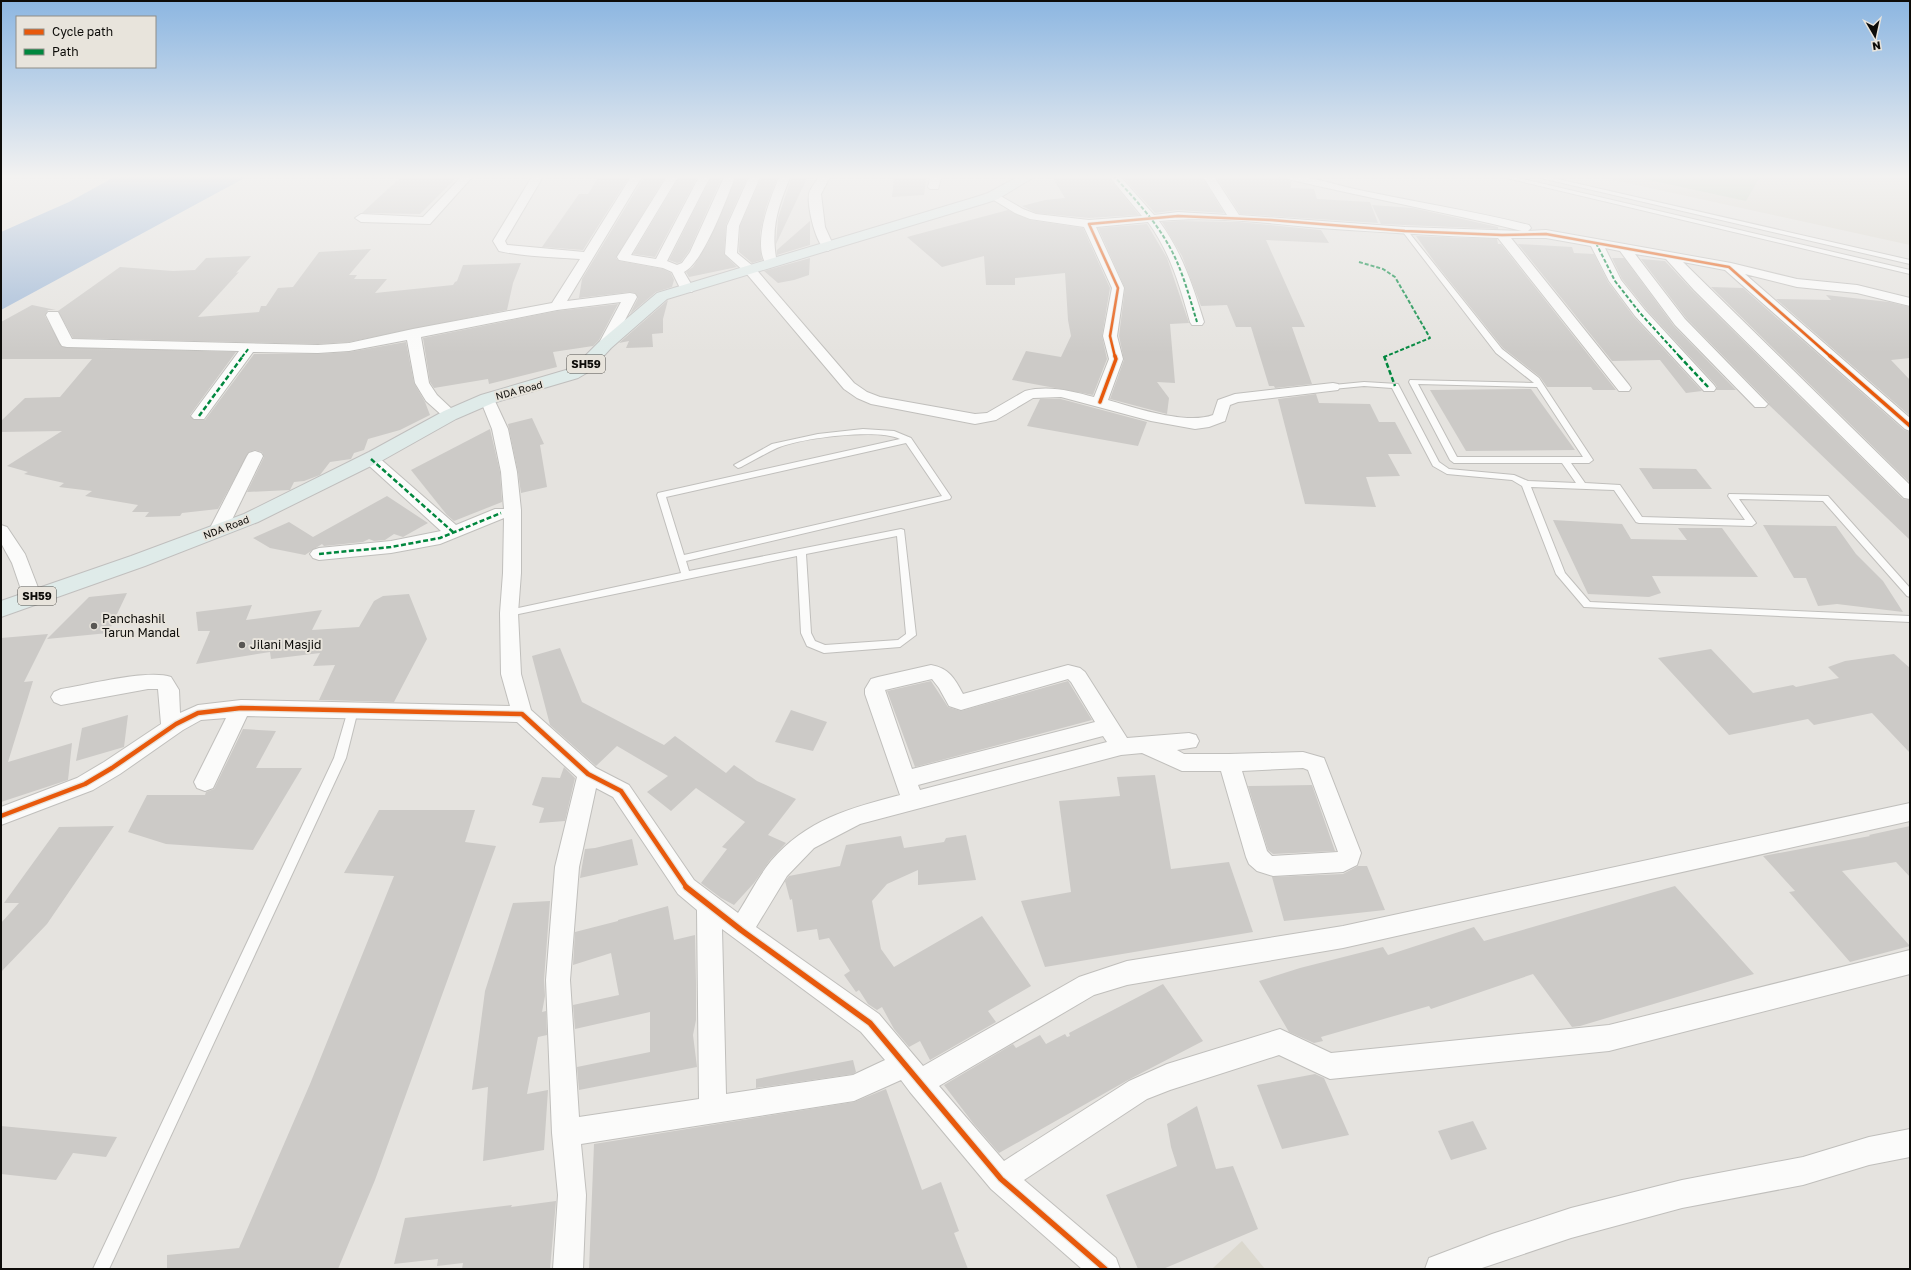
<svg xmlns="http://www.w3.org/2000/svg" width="1911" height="1270" viewBox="0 0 1911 1270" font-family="'Golos Text',sans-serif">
	<rect width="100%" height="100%" fill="#e5e3df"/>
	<!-- built -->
	<g fill="#dbd8ce">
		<path d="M1591,175H1910V245Z"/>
		<path d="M1242,1241L1265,1269H1214L1213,1268Z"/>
	</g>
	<!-- green -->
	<path fill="#beceb8" d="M1626,175H1761L1746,201Z"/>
	<!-- water -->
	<path fill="#a2bad7" d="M118,175H250L1,310V232L69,202Z"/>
	<!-- building -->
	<g fill="#cccac7">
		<path d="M403,175H459L420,214L362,213Z"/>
		<path d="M600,175H628V177H629L583,250L542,247L579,194H588Z"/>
		<path d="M712,175H723L689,251L681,262L677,263L669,260Z"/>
		<path d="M737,175L748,176L726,225L724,254L737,267L689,277L686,272L693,267L708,243Z"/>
		<path d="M927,175L924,195L892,197L894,178Z"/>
		<path d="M1051,175H1107L1139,215L1089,218L1036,213L1022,206L1045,200L1065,198Z"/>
		<path d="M1121,175H1201L1224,213L1178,210L1155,213Z"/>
		<path d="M1215,175H1278L1280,178L1291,181V188L1314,189L1317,199L1370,202L1378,223L1240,214Z"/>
		<path d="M762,176H778L766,207L760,233V245L762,260L752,263L739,252L740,226Z"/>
		<path d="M792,176H808L776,244L778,218Z"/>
		<path d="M644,177H665L616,258L619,261L663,269L671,273L674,280L672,287L656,292L630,314L638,298L635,293L630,292L579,298L582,279Z"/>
		<path d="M679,177L697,178L655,257L633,254Z"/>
		<path d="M1372,205L1413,208L1498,227V229L1381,224Z"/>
		<path d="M1008,210L1030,220L1083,228L1110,288L1102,336L1107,359L1093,395L1012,380L1026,351L1061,357L1071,336L1068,320L1065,273L1015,278V285H986L984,256L942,267L907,237Z"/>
		<path d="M810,221V245L777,255V250Z"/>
		<path d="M1179,221L1239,222L1321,230L1329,243L1266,240L1305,327H1292L1312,384L1275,388L1274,386H1269L1251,327H1236L1227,305L1201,306L1182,256L1162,222Z"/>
		<path d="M1147,224L1167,258L1189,323L1170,324L1175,383L1157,382L1169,398L1167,414L1110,399L1124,360L1119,336L1125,288L1098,228Z"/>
		<path d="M1416,236L1497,239L1498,244H1501L1616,390H1593L1591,387H1547L1540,377L1503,348L1436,264Z"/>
		<path d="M1518,244L1572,247L1574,253L1594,254L1608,282L1634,317L1702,391L1686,393L1660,360L1612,361Z"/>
		<path d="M371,249L349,275H357L354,279H387L375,293L453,285L455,282L457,281L463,265L521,263L513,283L507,310L349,342L318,344L73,338L58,311L120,267L173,271L195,270L206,258L251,256L236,273L239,272L198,317L259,312L261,306H266L278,288L293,287L319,252Z"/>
		<path d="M810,258L809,275L794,280L778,283L764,271Z"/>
		<path d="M1612,258H1624L1674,326L1736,390H1716L1717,387L1715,384L1646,309L1622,279Z"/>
		<path d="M1641,259L1665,261L1693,291L1903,499L1910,500V540L1769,405V403L1686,318Z"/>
		<path d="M1711,287L1743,288L1904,430L1910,432V483Z"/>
		<path d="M1826,295L1889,302L1910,307V358L1891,360L1910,380V416L1776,299L1831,300Z"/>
		<path d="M668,300L663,319V333L652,334L653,347L626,348L629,341L619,343Z"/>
		<path d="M618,304L599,340L593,346L553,352L557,367L489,384L488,379L434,388L430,382L423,338L557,311Z"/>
		<path d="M32,305L56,310H48L45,316L62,347L236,352L190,415L194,420H205L254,354H318L349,352L406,342L414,383L425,402L430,415L400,430L368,439L364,450L354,453L351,459L330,462L320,475L304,481L294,482L290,490L247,492L264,457L262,452L255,450L249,452L218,509L182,513L180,516L145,517L149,512H132L138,505L85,496L92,491L59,487L64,483L24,474L28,472L7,466L62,431L1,432V421L25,398L60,397L92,359H1V322Z"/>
		<path d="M1531,389L1575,450L1466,451L1430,390Z"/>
		<path d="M1316,394L1319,403L1370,404L1379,422H1395L1412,454H1388L1400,476L1366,477L1376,507L1305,504L1278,399Z"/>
		<path d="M1040,399H1061L1147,422L1138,446L1027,426Z"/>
		<path d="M532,418L544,444L540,445L547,487L521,493L518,472L508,424Z"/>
		<path d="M490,429L500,472L502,502L454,521L447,515L411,470Z"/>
		<path d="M1639,468L1696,469L1712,489H1653Z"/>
		<path d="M387,496L428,523L403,537L394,534L385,540L374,541L369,539L363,542L324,546L322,544L305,555L270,548L253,538L289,522L313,537Z"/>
		<path d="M1553,520L1622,524L1631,539L1687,540L1678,528H1722L1758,577L1652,576L1661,593L1649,597L1588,594Z"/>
		<path d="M1763,525L1836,526L1856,554L1883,581L1903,612L1837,604L1818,606L1806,578H1794Z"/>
		<path d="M127,593L108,633L47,639L89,597Z"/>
		<path d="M409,594L427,639L394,702L319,700L335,665L313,666L320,653L271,659L270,652L196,664L210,631H198L196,612L252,605L246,620L322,610L312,630L359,627L374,601L383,596Z"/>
		<path d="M48,634L24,682L33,681L8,762L72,743L68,780L1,802V638Z"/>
		<path d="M560,648L582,702L664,745L675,736L726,773L734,765L757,781L796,799L768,835L786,843L770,860L754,883L734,905L721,898L701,883L727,849L722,847L745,822L696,788L671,811L647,792L668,776L617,746L596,766L550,725L532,656Z"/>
		<path d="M1711,649L1753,693L1793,685L1796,687L1839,678L1828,667L1845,661L1894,654L1910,668V753L1872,713L1814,725L1808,719L1729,735L1658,658Z"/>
		<path d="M931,681L948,707L961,711L1068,681L1092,720L915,767L887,691Z"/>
		<path d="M791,710L827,722L813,751L775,742Z"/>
		<path d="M128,715L124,747L76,761L82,728Z"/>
		<path d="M243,729L276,731L256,768H302L253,850L166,844L128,832L147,795H205L206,792L214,789Z"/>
		<path d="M564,767L575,778L565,821L539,823L544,808L532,805L542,777L560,778Z"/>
		<path d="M1155,775L1171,869L1229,862L1253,932L1045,967L1021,901L1071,892L1059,801L1120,796L1117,777Z"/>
		<path d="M1312,785L1335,851L1273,854L1268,850L1248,786Z"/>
		<path d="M379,810H475L465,842L496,846L375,1180L338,1269H167V1255L239,1248L310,1084L394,876L344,873Z"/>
		<path d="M114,826L47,924L1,972V923L19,903H4L59,827Z"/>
		<path d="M1910,826V877L1896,862L1842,871L1910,946L1850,962L1789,892L1795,891L1763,856L1870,836L1869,835Z"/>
		<path d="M966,835L976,880L918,885V870L887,884L872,901L881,949L894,967L982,916L1031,986L988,1011L996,1022L930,1060L920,1041L909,1047L894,1029L882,1007L877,1010L868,1004L859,990L856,992L844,975L850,971L829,938L819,940L817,929L797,932L792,899L790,900L785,881L789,876L840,866L846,845L901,836L904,848L944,842L946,838Z"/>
		<path d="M632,839L638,865L580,878L585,849L595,848Z"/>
		<path d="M1358,866H1367L1385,910L1284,921L1272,877L1343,874Z"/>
		<path d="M1675,886L1754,974L1580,1026L1572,1027L1533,974L1431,1009L1429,1006L1321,1037L1323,1041L1314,1043L1289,1032L1259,981L1300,968L1383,947L1388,955L1474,927L1484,941Z"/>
		<path d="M550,901L544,980L545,996L542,1012L546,1011L547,1035L538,1037L527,1094L548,1090L544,1150L483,1161L488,1087L472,1090L485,991L513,903Z"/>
		<path d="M668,906L674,940L695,935L696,984V1020L693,1035L697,1067L579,1090L577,1067L650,1052V1012L575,1029L573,1005L619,995L611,953L573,965L575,932L618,921V920Z"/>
		<path d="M1163,984L1203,1041L1128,1080L999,1153L973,1123L944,1085L1013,1044L1016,1048L1040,1035L1046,1044L1065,1034L1067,1037L1070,1036L1069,1033Z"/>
		<path d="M853,1060L856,1072L853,1074L756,1088V1079Z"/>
		<path d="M1315,1074L1324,1078L1349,1135L1282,1149L1257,1085Z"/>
		<path d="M886,1089L922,1190L941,1182L959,1231L954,1233L968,1269H589L594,1144L854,1102Z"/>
		<path d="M1197,1106L1216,1169L1233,1166L1258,1229L1163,1269H1138L1106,1195L1177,1166L1171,1147L1167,1124Z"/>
		<path d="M1473,1121L1487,1149L1451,1160L1438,1131Z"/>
		<path d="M1,1126L117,1137L106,1157L73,1153L56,1180L1,1174Z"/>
		<path d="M556,1201L550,1269H462L463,1263L437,1266L438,1259L394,1264L405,1218L512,1205L511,1207Z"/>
	</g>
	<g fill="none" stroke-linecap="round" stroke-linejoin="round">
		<!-- service casing -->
		<g stroke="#c0bfbc" stroke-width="2">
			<g id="service">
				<path d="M1494,175H1506L1910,270V274Z"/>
				<path d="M1528,175H1540L1910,260V264Z"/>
				<path d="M1403,230H1407L1502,349L1539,378L1593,460L1589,463H1571L1585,483L1620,485L1642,517L1745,520L1728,496L1729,494L1828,496L1910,588V597L1907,596L1823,501L1739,499L1756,523L1752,526L1639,523L1636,522L1614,490L1531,487L1565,573L1590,602L1910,616V622L1584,607L1556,574L1522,486L1512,480L1447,474L1433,466L1392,388L1364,386L1333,389L1329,387L1333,385L1364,382L1398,384L1439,462L1449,469L1514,475L1528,481L1576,483L1562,463H1454L1450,460L1409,382L1410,380L1534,383L1496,353L1403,232ZM1418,384L1537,387L1583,457H1457Z"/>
				<path d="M863,429L894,431L911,438L951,497L950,499L686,561L689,571L901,529L904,530L916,635L900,647L824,653L807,646L801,633L797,556L509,616L504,613L509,610L681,573L657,495L658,493L900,439C877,428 801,438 777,448C764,454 753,461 741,467L738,468L734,465L772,444L818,434ZM906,443L942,496L684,555L666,497ZM897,536L906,634L898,640L825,645L815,641L811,633L806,554Z"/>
				<path d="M353,706L357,707L358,710L346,758L109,1269H93L334,758L348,710L349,707Z"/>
			</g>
		</g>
		<!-- minor casing -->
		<g stroke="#c0bfbc" stroke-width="2">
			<g id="minor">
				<path d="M463,175H474L430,224L361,222L355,218L361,214L423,217Z"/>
				<path d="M533,175H544L505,241L507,245L584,252L632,175H643L567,301L630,293L635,294L637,297L612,345L610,348H600L598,345L621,302L557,310L421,337L429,383L437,395L455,412L458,415L455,418H445L426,401L415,383L407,340L349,351L318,353L253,352L204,419H194L191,416L239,351L67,347L62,346L60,343L46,315L48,312H58L72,339L318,345L349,343L413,329L552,303L580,259C553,257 525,257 499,251L493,241Z"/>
				<path d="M668,175H679L631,255L656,259L700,175H711L667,261L677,265L682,263L690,252L725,175H736C727,197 704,262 684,272L694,289L692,292H682L672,272L663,268L619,260L617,257Z"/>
				<path d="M750,175H761L739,226L737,253L754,267L854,383L867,392L880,397L975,414L987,413L1025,391C1049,385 1071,391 1094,397L1109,359L1103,336L1112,288L1084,227L1030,219L1015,213L987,196L989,194H997L1023,209L1036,214L1089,220L1142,216L1108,175H1119L1154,215L1178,212L1227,215L1202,175H1213L1239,215L1405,227L1522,231C1442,211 1360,197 1280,177L1279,175C1307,175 1332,184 1359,190C1416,202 1473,211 1529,225L1531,228L1528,231L1546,230L1731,263L1797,279L1857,285L1910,298V306L1857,293L1797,287L1745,274L1910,418V431L1905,429L1725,270L1683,262L1910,485V499L1904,498L1694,290L1666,259L1635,254L1685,319L1765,401L1768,404L1765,407H1755L1675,325L1620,251L1605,248L1621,280L1645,310L1714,385L1716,388L1714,391H1704L1635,316L1609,281L1591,246L1546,238H1511L1629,385L1631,388L1629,391H1619L1498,238C1439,236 1379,232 1320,228C1267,223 1212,216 1159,221C1182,252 1193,286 1204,322L1202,325H1192L1190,322C1180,286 1170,252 1148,222L1096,227L1124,288L1117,336L1123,359L1108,400C1136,408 1186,425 1213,415L1218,400L1235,394L1333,383L1338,384L1340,387L1338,390L1238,402L1230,405L1225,421L1209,427L1195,429L1151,421L1061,397L1033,398L996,420L975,424L871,404L857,398L844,389L746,273L725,254L727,226Z"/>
				<path d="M780,175H791C778,207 770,228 777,263L775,266H767C751,243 771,197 780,175Z"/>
				<path d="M820,175H831L821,194L825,227L834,247L828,251C816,248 807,206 809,194C810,188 817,181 820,175Z"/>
				<path d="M931,175H942L938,189H930L928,187Z"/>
				<path d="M487,395L492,396L494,399L508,429L517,472L521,510V573L518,613L521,674L531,710L596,768L629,785L694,880L738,913C749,896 758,877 771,861C806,820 850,808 900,795L865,694V689L871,679L878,677L931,665C949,668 955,679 963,694L1068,665L1080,668L1085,672L1127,738L1189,733L1196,735L1199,741L1196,747L1177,750L1184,754H1229L1303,752L1324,758L1361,853L1357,865L1343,872L1273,876L1257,871L1249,864L1246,857L1221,771H1182L1142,753L1121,755L860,824L814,848L787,876L756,927L879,1014L923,1066L1079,977L1127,961L1343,926L1910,803V821L1343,948L1127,985L1094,995L939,1086L1004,1161L1129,1081L1167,1064L1280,1029L1331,1053L1609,1025L1910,950V974L1609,1051L1330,1079L1279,1055L1170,1090L1147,1099L1024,1180L1116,1258L1120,1269H1082L991,1189L910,1092L901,1080L854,1101L581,1144L586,1195L583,1269H553L558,1195L552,1133L546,980L555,867L577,777L517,722L247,716L213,788L205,791L197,788L194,782L226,718L201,720L183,730L120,774L93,790L1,825V807L77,778L104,762L161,724L158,689H148L61,705L54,702L51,697L54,692L61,689C87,685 148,669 171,677L179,690L180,713L198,705L241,700L510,706L501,674L500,613L503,573L504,518L440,544L391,553L319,560L313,558L310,554L313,550L319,548L391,541L441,531L365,462L363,459L365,456L371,454L377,456L456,525L495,509H504L501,472L492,429L480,399L482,396ZM932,679L939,688L949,706L961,710L1068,679L1071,682L1095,722L912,769L885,690ZM1103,736L1107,742L920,790L918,785ZM1303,768L1308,770L1338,852L1272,856L1267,851L1242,771ZM596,788L613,797L678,894L697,910L699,1099L579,1117L570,980L579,867ZM722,929L861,1032L885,1060L853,1075L726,1094Z"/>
				<path d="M255,451L261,453L263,456L227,530L224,534L218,536L212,534L209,530L247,456L249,453Z"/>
				<path d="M1,525L7,527L25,554L42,598L39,603L33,604L27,603L24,598L12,563L1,543Z"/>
				<path d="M1910,1129V1157L1869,1165L1803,1185L1682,1208L1571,1238L1479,1269H1425L1429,1258L1492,1234L1571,1208L1682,1180L1803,1157L1869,1137Z"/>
			</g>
		</g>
		<!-- primary casing -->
		<g stroke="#c0bfbe" stroke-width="2">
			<path id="primary" d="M1021,175H1037L998,199L986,203L667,299L611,348L590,371L578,378L493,403L456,419L383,460L258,522L145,566L1,617V601L131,556L244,514L369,452L444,411L481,395L566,370L578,363L599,342L657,293L976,197L988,193Z"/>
		</g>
		<!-- service -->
		<use href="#service" fill="#fbfbfa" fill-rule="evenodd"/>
		<!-- minor -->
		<use href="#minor" fill="#fbfbfa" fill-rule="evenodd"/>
		<!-- primary -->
		<use href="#primary" fill="#dfebe9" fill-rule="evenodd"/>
		<!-- quiet-far1 -->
		<g stroke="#00873e" stroke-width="2" stroke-dasharray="4 2" stroke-linecap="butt">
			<path d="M1113,175C1133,197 1154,219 1168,244C1182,268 1189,296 1197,322"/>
			<path d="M1596,243L1615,281L1640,313L1680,357"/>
			<path d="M1359,262L1383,269L1395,277L1430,338L1384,357"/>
			<path d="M242,357L249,348"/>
		</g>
		<!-- quiet -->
		<g stroke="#00873e" stroke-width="2.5" stroke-dasharray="5 2.5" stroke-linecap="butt">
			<path d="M1384,356L1395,386"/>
			<path d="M1679,356L1709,388"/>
			<path d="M199,416L243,356"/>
			<path d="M371,459L453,532"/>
			<path d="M319,554L391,547L440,538L501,513"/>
		</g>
		<!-- cycleway-far3 casing -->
		<g stroke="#e8e4dc" stroke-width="4">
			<path id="cycleway-far3" d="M1115,357L1110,336L1118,288L1089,224L1178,216L1271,220L1405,231L1502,235L1546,234L1729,267L1831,357"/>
		</g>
		<!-- cycleway-far2 casing -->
		<g stroke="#e8e4dc" stroke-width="5.5">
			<g id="cycleway-far2">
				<path d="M1830,356L1910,426"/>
				<path d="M1100,402L1116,359L1115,356"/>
			</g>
		</g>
		<!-- cycleway-far1 casing -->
		<g stroke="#e8e4dc" stroke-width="7">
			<path id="cycleway-far1" d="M1,816L85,784L112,768L176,724L198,713L241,708L522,714L588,774L621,791L687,888"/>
		</g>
		<!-- cycleway casing -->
		<g stroke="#e8e4dc" stroke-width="8">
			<path id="cycleway" d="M686,887L741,930L870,1023L1001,1179L1105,1269"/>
		</g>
		<!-- cycleway-far3 -->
		<use href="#cycleway-far3" stroke="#e8590c" stroke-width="2.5"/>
		<!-- cycleway-far2 -->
		<use href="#cycleway-far2" stroke="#e8590c" stroke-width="3.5"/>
		<!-- cycleway-far1 -->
		<use href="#cycleway-far1" stroke="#e8590c" stroke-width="4.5"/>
		<!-- cycleway -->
		<use href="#cycleway" stroke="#e8590c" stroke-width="5.5"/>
	</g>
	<!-- sky -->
	<linearGradient id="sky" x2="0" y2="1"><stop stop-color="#8cb6e1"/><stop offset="0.5" stop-color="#f3f2f1"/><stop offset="1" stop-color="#f3f2f1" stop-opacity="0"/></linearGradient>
	<rect width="1911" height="353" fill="url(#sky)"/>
	<!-- markers -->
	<g fill="#595754" stroke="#e8e4dc" stroke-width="1.5">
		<circle cx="94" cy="626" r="4"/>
		<circle cx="242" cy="645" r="4"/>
	</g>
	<g text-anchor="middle" stroke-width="4" stroke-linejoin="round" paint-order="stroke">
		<!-- far-street labels -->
		<g font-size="10" fill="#0d0c09" stroke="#e8e4dc">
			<text transform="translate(519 390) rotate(-15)" y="4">NDA Road</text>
			<text transform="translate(226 527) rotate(-21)" y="4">NDA Road</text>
		</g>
		<!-- shield labels -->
		<g fill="#e8e4dc" stroke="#4f4d48" stroke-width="1">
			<rect x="567" y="355" width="38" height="18" rx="3"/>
			<rect x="18" y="587" width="38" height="18" rx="3"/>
		</g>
		<g font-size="11" font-weight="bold" fill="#0d0c09">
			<text x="586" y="368">SH59</text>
			<text x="37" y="600">SH59</text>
		</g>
		<!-- poi labels -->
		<g font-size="12" fill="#0d0c09" stroke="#e8e4dc" text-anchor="start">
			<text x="102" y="623">Panchashil<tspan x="102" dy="14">Tarun Mandal</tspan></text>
			<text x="250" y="649">Jilani Masjid</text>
		</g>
	</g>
	<!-- border -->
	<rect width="1911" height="1270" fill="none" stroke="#0d0c09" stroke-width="4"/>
	<!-- legend -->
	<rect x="16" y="16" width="140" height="52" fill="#e8e4dc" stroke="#908e88"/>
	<rect x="24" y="29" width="20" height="6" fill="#e8590c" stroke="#908e88"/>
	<text x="52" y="36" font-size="12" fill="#0d0c09">Cycle path</text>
	<rect x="24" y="49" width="20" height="6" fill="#00873e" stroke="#908e88"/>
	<text x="52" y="56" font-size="12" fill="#0d0c09">Path</text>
	<!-- north arrow -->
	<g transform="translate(1875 36) rotate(171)" stroke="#e8e4dc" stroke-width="3" paint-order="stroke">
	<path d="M0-3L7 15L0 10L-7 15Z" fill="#0d0c09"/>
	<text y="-6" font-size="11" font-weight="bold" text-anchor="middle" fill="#0d0c09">N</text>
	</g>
</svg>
